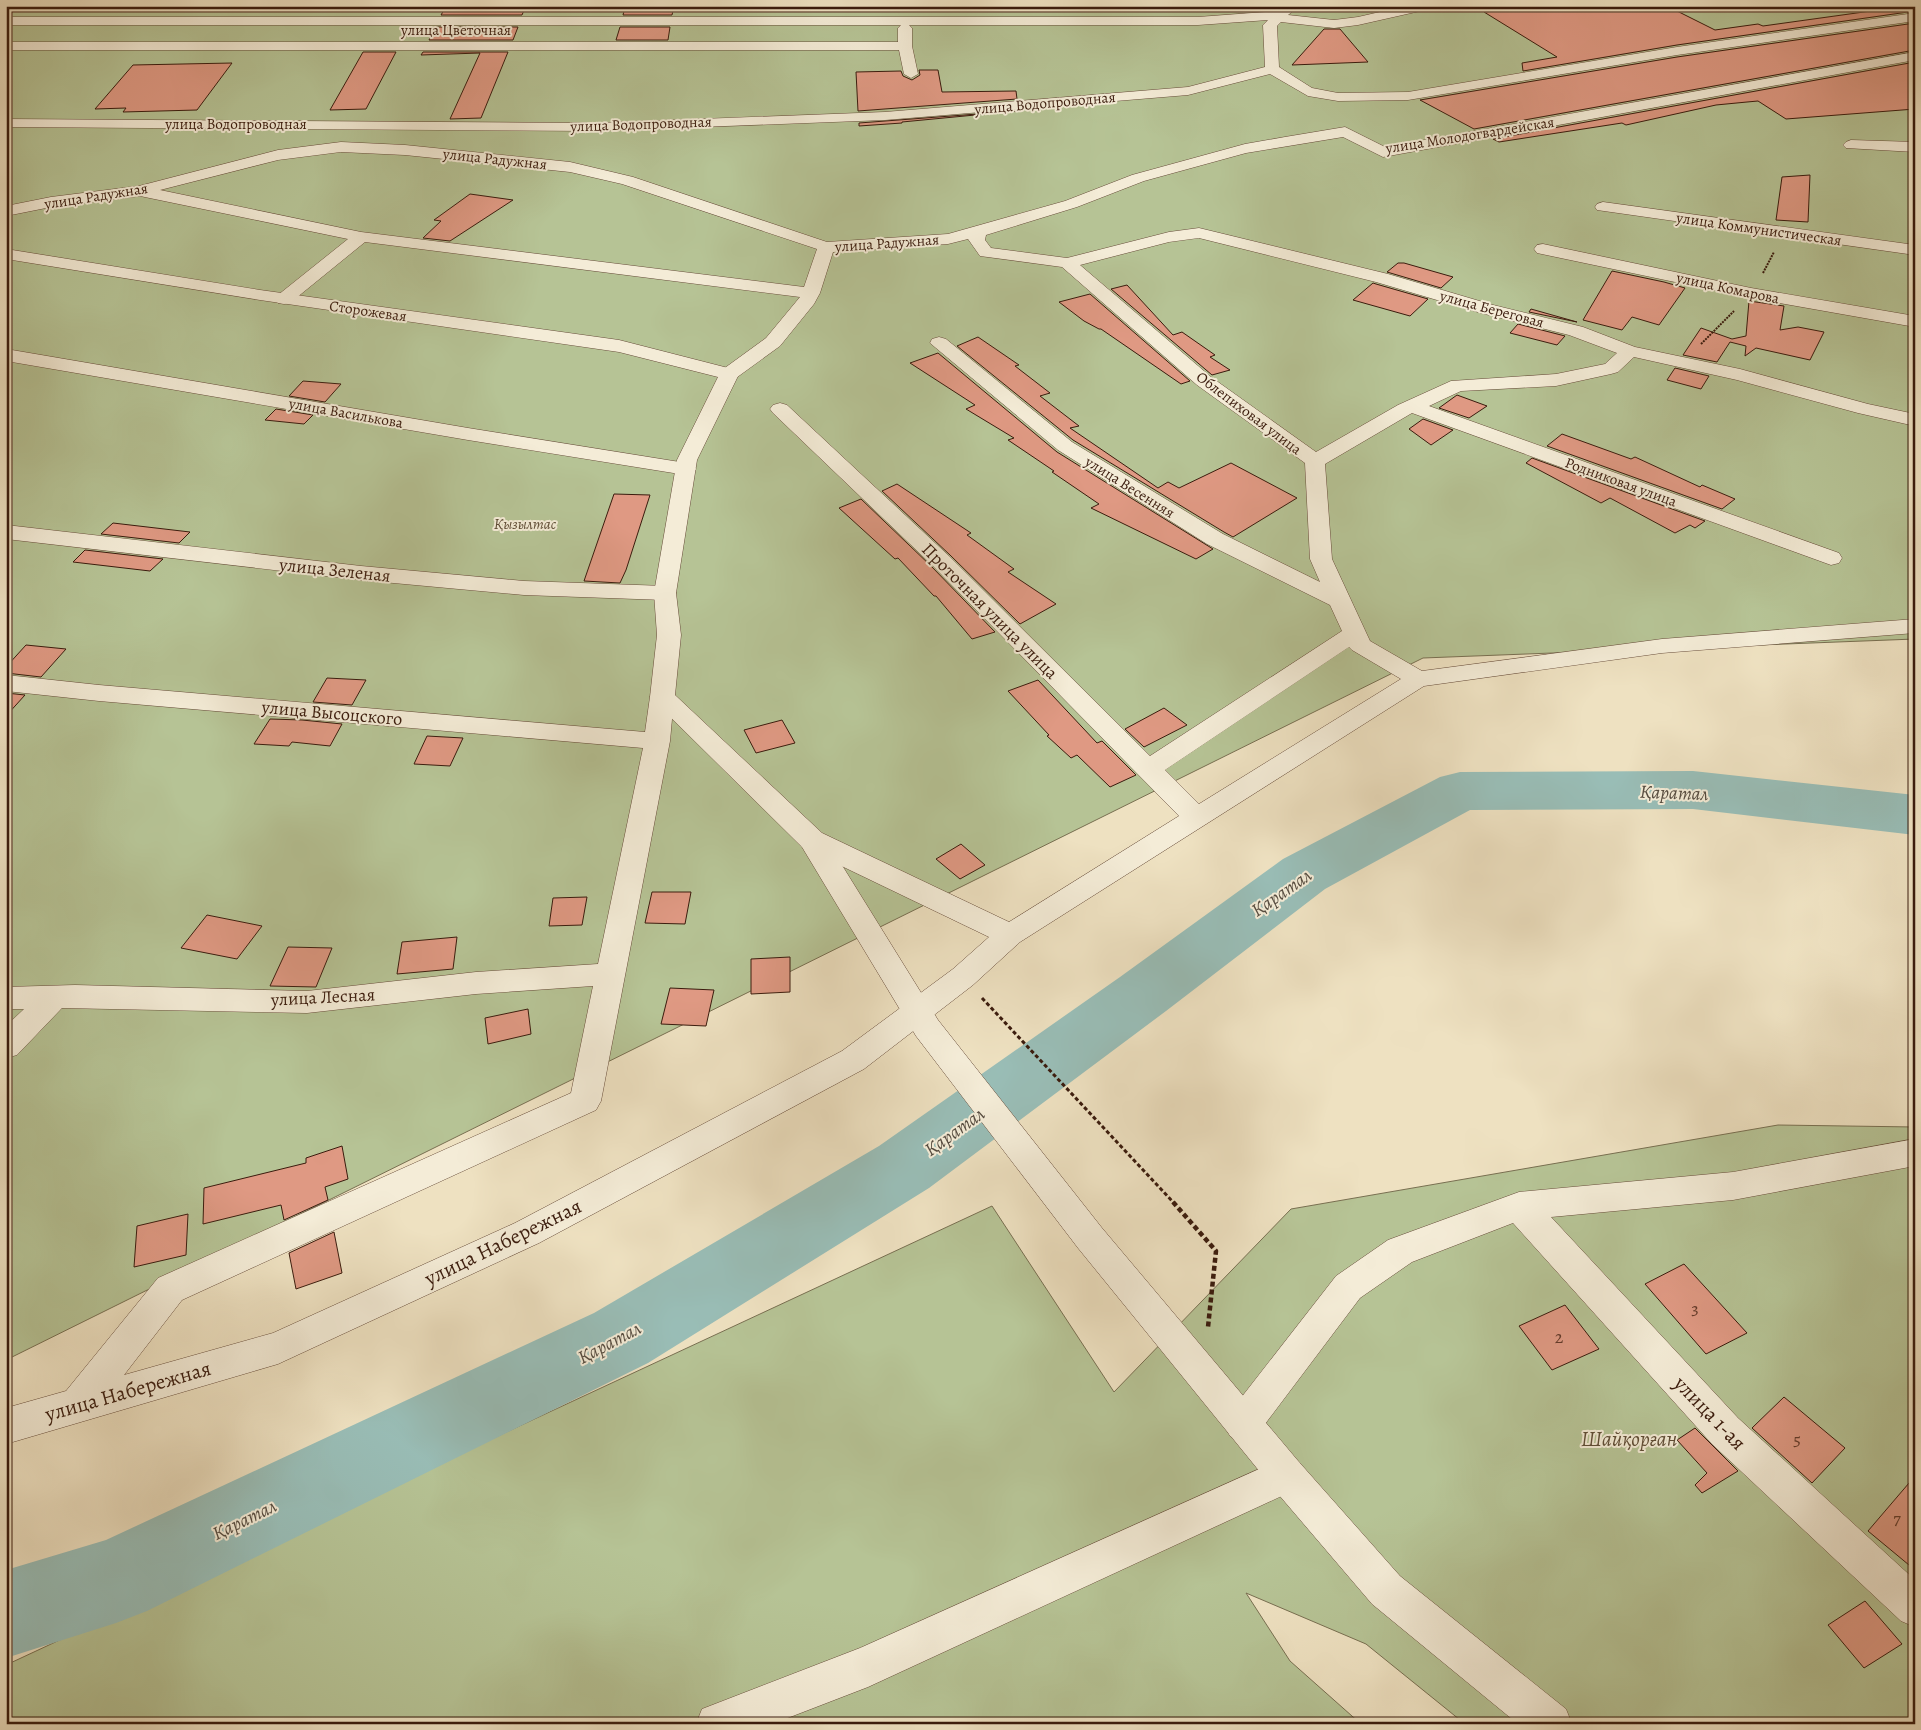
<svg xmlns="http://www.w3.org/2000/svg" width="1921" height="1730" viewBox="0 0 1921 1730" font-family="Alegreya,serif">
	<rect width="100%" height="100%" fill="#eee1c1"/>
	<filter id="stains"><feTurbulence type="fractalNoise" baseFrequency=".004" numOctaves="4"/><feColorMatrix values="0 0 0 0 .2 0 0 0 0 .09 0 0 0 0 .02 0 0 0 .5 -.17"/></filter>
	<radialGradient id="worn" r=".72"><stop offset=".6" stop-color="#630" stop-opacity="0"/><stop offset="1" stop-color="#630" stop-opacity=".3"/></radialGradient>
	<!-- green -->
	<g fill="#b6c395" stroke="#786f51">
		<path d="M6,6H1915V639L1423,658L6,1360Z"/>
		<path d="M1778,1125L1915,1127V1724H1465L1366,1644L1246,1593L1290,1661L1361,1724H6V1665L992,1206L1114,1392L1291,1209Z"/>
	</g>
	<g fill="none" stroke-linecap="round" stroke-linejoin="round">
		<!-- river -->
		<path fill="#99bdb6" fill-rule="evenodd" d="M1693,771L1915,795V835L1693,809L1470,810L1325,889L1166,1011L929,1188L648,1363L147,1611L116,1623L6,1658V1570L106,1540L594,1313L879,1146L1120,977L1283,859L1440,777L1460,772Z"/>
	</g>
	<!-- building -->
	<g fill="#df9983" stroke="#3a1b0d">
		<path d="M674,6L672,15H623L625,7Z"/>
		<path d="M1552,6H1667L1715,30L1758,24L1763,26L1907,6H1915V11L1677,45L1523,71L1522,63L1557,57L1484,12Z"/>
		<path d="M525,8L522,15H441L444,10Z"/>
		<path d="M1915,23V50L1474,129L1420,100L1677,57Z"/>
		<path d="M435,27H518L513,40H429Z"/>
		<path d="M620,27H670L668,40H616Z"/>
		<path d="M1324,29H1340L1368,62L1292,65Z"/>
		<path d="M363,52H396L366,109L330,110Z"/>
		<path d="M423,52H508L481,118L450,119L480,53L421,55Z"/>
		<path d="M1915,62V109L1786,119L1758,101L1747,102L1716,105L1626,125L1622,123L1499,142L1493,139Z"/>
		<path d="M232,63L197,110L123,112L126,108L95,109L133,65Z"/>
		<path d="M919,70H938L942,92L1016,91L1017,99L858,111L856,72L901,71L903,76L912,80L920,75Z"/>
		<path d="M1017,111L902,122V123L859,126V123Z"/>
		<path d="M1810,175L1808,222L1776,220L1782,177Z"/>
		<path d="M470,194L513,200L450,241L423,238L441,221L434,220Z"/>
		<path d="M1398,263H1404L1453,277L1441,288L1387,272Z"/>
		<path d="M1612,271L1664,282L1685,288L1659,325L1632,317L1622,330L1583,320Z"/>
		<path d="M1373,283L1376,284L1428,299L1410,316L1353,300Z"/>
		<path d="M1127,285L1173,335L1182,332L1215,355L1210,357L1230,370L1212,375L1111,289Z"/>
		<path d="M1090,294L1190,381L1181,384L1101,329H1099L1084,321L1059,302Z"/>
		<path d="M1749,301L1784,306L1780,330L1798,327L1824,332L1810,360L1756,348L1745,356L1746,346L1730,342L1717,362L1683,355L1701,328L1732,339L1746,336Z"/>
		<path d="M1531,309L1577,322L1529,312Z"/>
		<path d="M1518,324L1565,336L1557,345L1510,333Z"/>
		<path d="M978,337L1019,365L1015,366L1050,393L1040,396L1079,426L1070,428L1158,488L1168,482L1179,488L1231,463L1297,498L1233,537L1224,532L1073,440L957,346Z"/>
		<path d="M938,353L1057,452L1213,549L1196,559L1091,508L1099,504L1052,472L1054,471L1008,440L1014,438L966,409L975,405L910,363Z"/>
		<path d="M1675,368L1709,376L1701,389L1667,380Z"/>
		<path d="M303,381L341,384L325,402L289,396Z"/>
		<path d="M1457,395L1487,406L1469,418L1439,408Z"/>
		<path d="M276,409L313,415L304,424L265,420Z"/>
		<path d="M1423,419L1453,430L1431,445L1409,429Z"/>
		<path d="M1562,434L1631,459L1635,457L1700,487L1702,485L1735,499L1722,509L1547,446Z"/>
		<path d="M1532,458L1705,521L1695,528L1690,525L1675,533L1610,498L1601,503L1526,463Z"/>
		<path d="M897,484L971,533L967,535L1014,569L1008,572L1056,604L1020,624L950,555L882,491Z"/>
		<path d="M614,494L650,495L626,570L620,583L584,581Z"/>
		<path d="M861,499L932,567L995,632L972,639L936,596H934L898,558L895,559L839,508Z"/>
		<path d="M113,523L190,532L179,543L101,534Z"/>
		<path d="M85,550L163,559L150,571L73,562Z"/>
		<path d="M26,645L66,649L41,677L6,673V667Z"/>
		<path d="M327,678L366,680L352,705L313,702Z"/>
		<path d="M1038,680L1097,743L1102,741L1136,775L1110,787L1077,755L1071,758L1047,736L1049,735L1008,691Z"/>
		<path d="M6,693L25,695L6,716Z"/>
		<path d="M1164,708L1187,725L1144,747L1125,729Z"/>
		<path d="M270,719L302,720L342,724L330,746L292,742L289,746L254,744Z"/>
		<path d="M782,720L795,743L756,753L744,730Z"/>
		<path d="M427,736L463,738L450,766L414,764Z"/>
		<path d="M961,844L985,865L960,879L936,859Z"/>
		<path d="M652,892H691L685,924L645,923Z"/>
		<path d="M587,897L582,925L549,926L553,898Z"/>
		<path d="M207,915L262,926L237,959L181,948Z"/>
		<path d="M457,937L453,969L397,974L402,942Z"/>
		<path d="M288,947L332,948L316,987L270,986Z"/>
		<path d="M790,957V992L751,994V959Z"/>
		<path d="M670,988L714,990L706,1026L661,1024Z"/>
		<path d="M528,1009L531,1034L488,1044L485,1018Z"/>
		<path d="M342,1146L348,1179L325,1187L328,1200L284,1220L281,1205L203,1224L204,1188L306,1163V1158Z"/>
		<path d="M188,1214L186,1255L134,1267L137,1226Z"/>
		<path d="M334,1232L342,1273L296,1289L289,1253Z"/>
		<path d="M1684,1264L1747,1333L1706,1354L1645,1284Z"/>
		<path d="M1565,1305L1599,1349L1552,1370L1519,1326Z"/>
		<path d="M1784,1397L1845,1448L1812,1483L1752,1428Z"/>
		<path d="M1695,1428L1738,1471L1702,1493L1695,1485L1707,1473L1677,1440Z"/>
		<path d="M1915,1476V1570L1868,1531Z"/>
		<path d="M1865,1601L1902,1644L1864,1668L1828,1625Z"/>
	</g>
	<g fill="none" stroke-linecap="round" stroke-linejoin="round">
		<!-- minor casing -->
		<g stroke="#674c3a" stroke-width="1">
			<g id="minor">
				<path d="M1282,6L1298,7L1288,15L1334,20L1358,17L1406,6H1430L1429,9L1358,25L1334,28L1281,22L1277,26L1279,67L1312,88L1338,93L1408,92L1677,47L1915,13V21L1677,55L1408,100L1338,101L1308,96L1270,74L1188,95L885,120L597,131L6,127V119L597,123L885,112L1188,87L1265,67L1263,25L1268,20L1198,25H909L912,28V46L918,74L911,78L904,74L899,50H6V42H898V28L901,25H6V17H1198L1277,11Z"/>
				<path d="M1915,52V60L1383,157L1343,137L1246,153L1144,181L1077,207L986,235L985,240L991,248L1067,258L1169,232L1199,228L1388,274L1493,305L1583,327L1635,347L1740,369L1868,404L1915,414V426L1858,413L1737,380L1634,357L1618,372L1611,374L1556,386L1461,391L1429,406L1839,553L1842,558L1839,563L1831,565L1412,413L1325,464L1332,559L1370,641L1422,671L1662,639L1915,619V633L1662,653L1424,686L1020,942L973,985L864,1069L539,1243L278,1364L6,1444V1408L66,1391L158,1278L571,1093L593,986L476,994L307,1013L62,1008L17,1055L6,1058V1026L24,1009H6V987L75,985L307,991L476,972L598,964L643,748L99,701L6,691V675L99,685L645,732L650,697L653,691L662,689L671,691L674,697L670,741L601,1101L596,1110L182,1300L124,1375L273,1333L515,1223L842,1051L953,969L989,937L802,847L798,840L802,833L812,831L822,833L1009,922L1179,816L933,566L773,413L770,409L773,405L780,403L787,405L949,556L1150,756L1342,631L1330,605L1207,544L1058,450L930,343L932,339L939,337L946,339L1072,442L1223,534L1320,582L1310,559L1305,463L1197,385L1062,267L980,256L968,239L948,244L833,252L820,293L814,304L780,346L736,378L729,380L722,378L719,374L722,370L766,338L800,297L365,242L290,303L284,304L278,303L275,299L278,295L348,239L140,196L51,207L6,216V206L51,197L139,186L278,150L341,142L405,145L570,162L633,177L827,242L948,234L1065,201L1132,175L1245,144L1285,137L1345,127L1385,147ZM341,152L405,155L570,172L622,184L817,249L804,287L361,232L160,190L278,160ZM1199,238L1376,282L1481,313L1569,335L1617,353L1605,364L1556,374L1451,381L1398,405L1316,452L1211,377L1080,265L1169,242ZM1349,647L1352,650L1401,679L1199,804L1165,770Z"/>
				<path d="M1851,140L1915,142V152L1846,148L1843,145L1846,142Z"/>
				<path d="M1603,202L1915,245V255L1597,210L1595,207L1597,204Z"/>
				<path d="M1543,244L1751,288L1915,316V327L1751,298L1537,253L1534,249L1537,245Z"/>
				<path d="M6,349L468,428L686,463L693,465L696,469L693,473L686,475L468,440L6,361Z"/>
				<path d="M6,525L361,566L524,581L665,586L673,588L676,593L673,598L665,600L524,595L361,580L6,539Z"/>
				<path d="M1915,1139V1166L1733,1200L1551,1217L1738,1418L1915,1580V1627L1901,1621L1712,1444L1513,1223L1412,1262L1360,1298L1256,1436L1243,1442L1230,1436L1224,1424L1230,1412L1336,1276L1388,1240L1519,1192L1733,1172Z"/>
				<path d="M1286,1457L1299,1462L1305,1475L1299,1488L868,1687L772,1724H696L702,1709L860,1648Z"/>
			</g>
		</g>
		<!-- tertiary casing -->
		<g stroke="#674c3a" stroke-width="1">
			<path id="tertiary" d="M6,249L260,290L619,340L736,370L739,374L697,460L676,593L681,635L675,695L822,833L938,1020L1102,1228L1299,1462L1400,1576L1566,1709L1572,1724H1518L1372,1604L1273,1488L1078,1248L916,1036L802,847L650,697L657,635L654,593L677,460L718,377L619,352L260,300L6,259Z"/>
		</g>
		<!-- path-far2 -->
		<g stroke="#3a1b0d" stroke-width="2" stroke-dasharray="2 1" stroke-linecap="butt">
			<path d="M1763,273L1774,252"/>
			<path d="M1701,344L1734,311"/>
		</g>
		<!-- path-far1 -->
		<path stroke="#3a1b0d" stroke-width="3" stroke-dasharray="4 2.5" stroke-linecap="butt" d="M982,998L1174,1203"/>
		<!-- path -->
		<path stroke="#3a1b0d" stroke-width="4.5" stroke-dasharray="5 3" stroke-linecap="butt" d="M1173,1202L1216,1251L1208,1327"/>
		<!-- minor -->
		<use href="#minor" fill="#f4ecd7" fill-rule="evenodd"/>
		<!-- tertiary -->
		<use href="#tertiary" fill="#f4ecd7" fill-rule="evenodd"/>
	</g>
	<g text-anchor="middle" stroke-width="4" stroke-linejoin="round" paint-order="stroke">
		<!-- far-street labels -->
		<g font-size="15" fill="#3a1b0d" stroke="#f4ecd7">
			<text x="456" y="35">улица Цветочная</text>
			<text transform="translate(1045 103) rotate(-5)" y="5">улица Водопроводная</text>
			<text x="236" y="129">улица Водопроводная</text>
			<text transform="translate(641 124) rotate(-2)" y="5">улица Водопроводная</text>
			<text transform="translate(1470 135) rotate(-9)" y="5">улица Молодогвардейская</text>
			<text transform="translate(495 159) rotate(6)" y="5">улица Радужная</text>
			<text transform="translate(96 196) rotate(-9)" y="5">улица Радужная</text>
			<text transform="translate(1759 229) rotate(8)" y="5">улица Коммунистическая</text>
			<text transform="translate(887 243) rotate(-4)" y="5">улица Радужная</text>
			<text transform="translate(1728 288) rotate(12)" y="5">улица Комарова</text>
			<text transform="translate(1492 309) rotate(15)" y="5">улица Береговая</text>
			<text transform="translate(368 311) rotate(8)" y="5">Сторожевая</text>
			<text transform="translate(346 413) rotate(10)" y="5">улица Василькова</text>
			<text transform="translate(1249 413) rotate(37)" y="5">Облепиховая улица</text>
			<text transform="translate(1621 482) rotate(20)" y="5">Родниковая улица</text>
			<text transform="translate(1130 487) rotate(32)" y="5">улица Весенняя</text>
		</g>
		<!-- far-park labels -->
		<g font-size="15" font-style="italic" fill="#5f4d36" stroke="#f4ecd7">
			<text x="525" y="529">Қызылтас</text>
		</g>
		<!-- street labels -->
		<g font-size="18" fill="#3a1b0d" stroke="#f4ecd7">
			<text transform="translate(335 570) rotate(6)" y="6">улица Зеленая</text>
			<text transform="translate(990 611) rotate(45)" y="6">Проточная улица улица</text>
			<text transform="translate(332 713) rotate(5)" y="6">улица Высоцского</text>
			<text transform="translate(323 997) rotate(-3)" y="6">улица Лесная</text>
		</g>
		<!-- near-number labels -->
		<g font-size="18" fill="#633a2a">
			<text x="1695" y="1314">3</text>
			<text x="1559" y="1343">2</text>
			<text x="1797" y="1445">5</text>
			<text x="1897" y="1524">7</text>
		</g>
		<!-- water labels -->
		<g font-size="19" font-style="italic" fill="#564c40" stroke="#f4ecd7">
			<text transform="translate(1674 792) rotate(2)" y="7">Қаратал</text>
			<text transform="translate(1281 892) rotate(-35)" y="7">Қаратал</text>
			<text transform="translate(954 1131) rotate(-36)" y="7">Қаратал</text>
			<text transform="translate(609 1342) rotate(-28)" y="7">Қаратал</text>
			<text transform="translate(244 1519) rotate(-26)" y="7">Қаратал</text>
		</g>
		<!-- near-street labels -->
		<g font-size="21" fill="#3a1b0d" stroke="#f4ecd7">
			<text transform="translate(503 1242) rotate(-26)" y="7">улица Набережная</text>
			<text transform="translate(128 1391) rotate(-16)" y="7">улица Набережная</text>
			<text transform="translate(1710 1413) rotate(46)" y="7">улица 1-ая</text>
		</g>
		<!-- near-park labels -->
		<g font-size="21" font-style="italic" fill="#5f4d36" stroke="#f4ecd7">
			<text x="1629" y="1446">Шайқорған</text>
		</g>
	</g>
	<!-- margin -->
	<rect width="1921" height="1730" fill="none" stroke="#eee1c1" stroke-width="25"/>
	<rect x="8" y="8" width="1906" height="1715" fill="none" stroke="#3a1b0d" stroke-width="2.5"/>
	<rect x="12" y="12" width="1896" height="1705" fill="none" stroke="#3a1b0d"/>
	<rect width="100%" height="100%" filter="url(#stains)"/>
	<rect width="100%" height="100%" fill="url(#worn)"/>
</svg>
